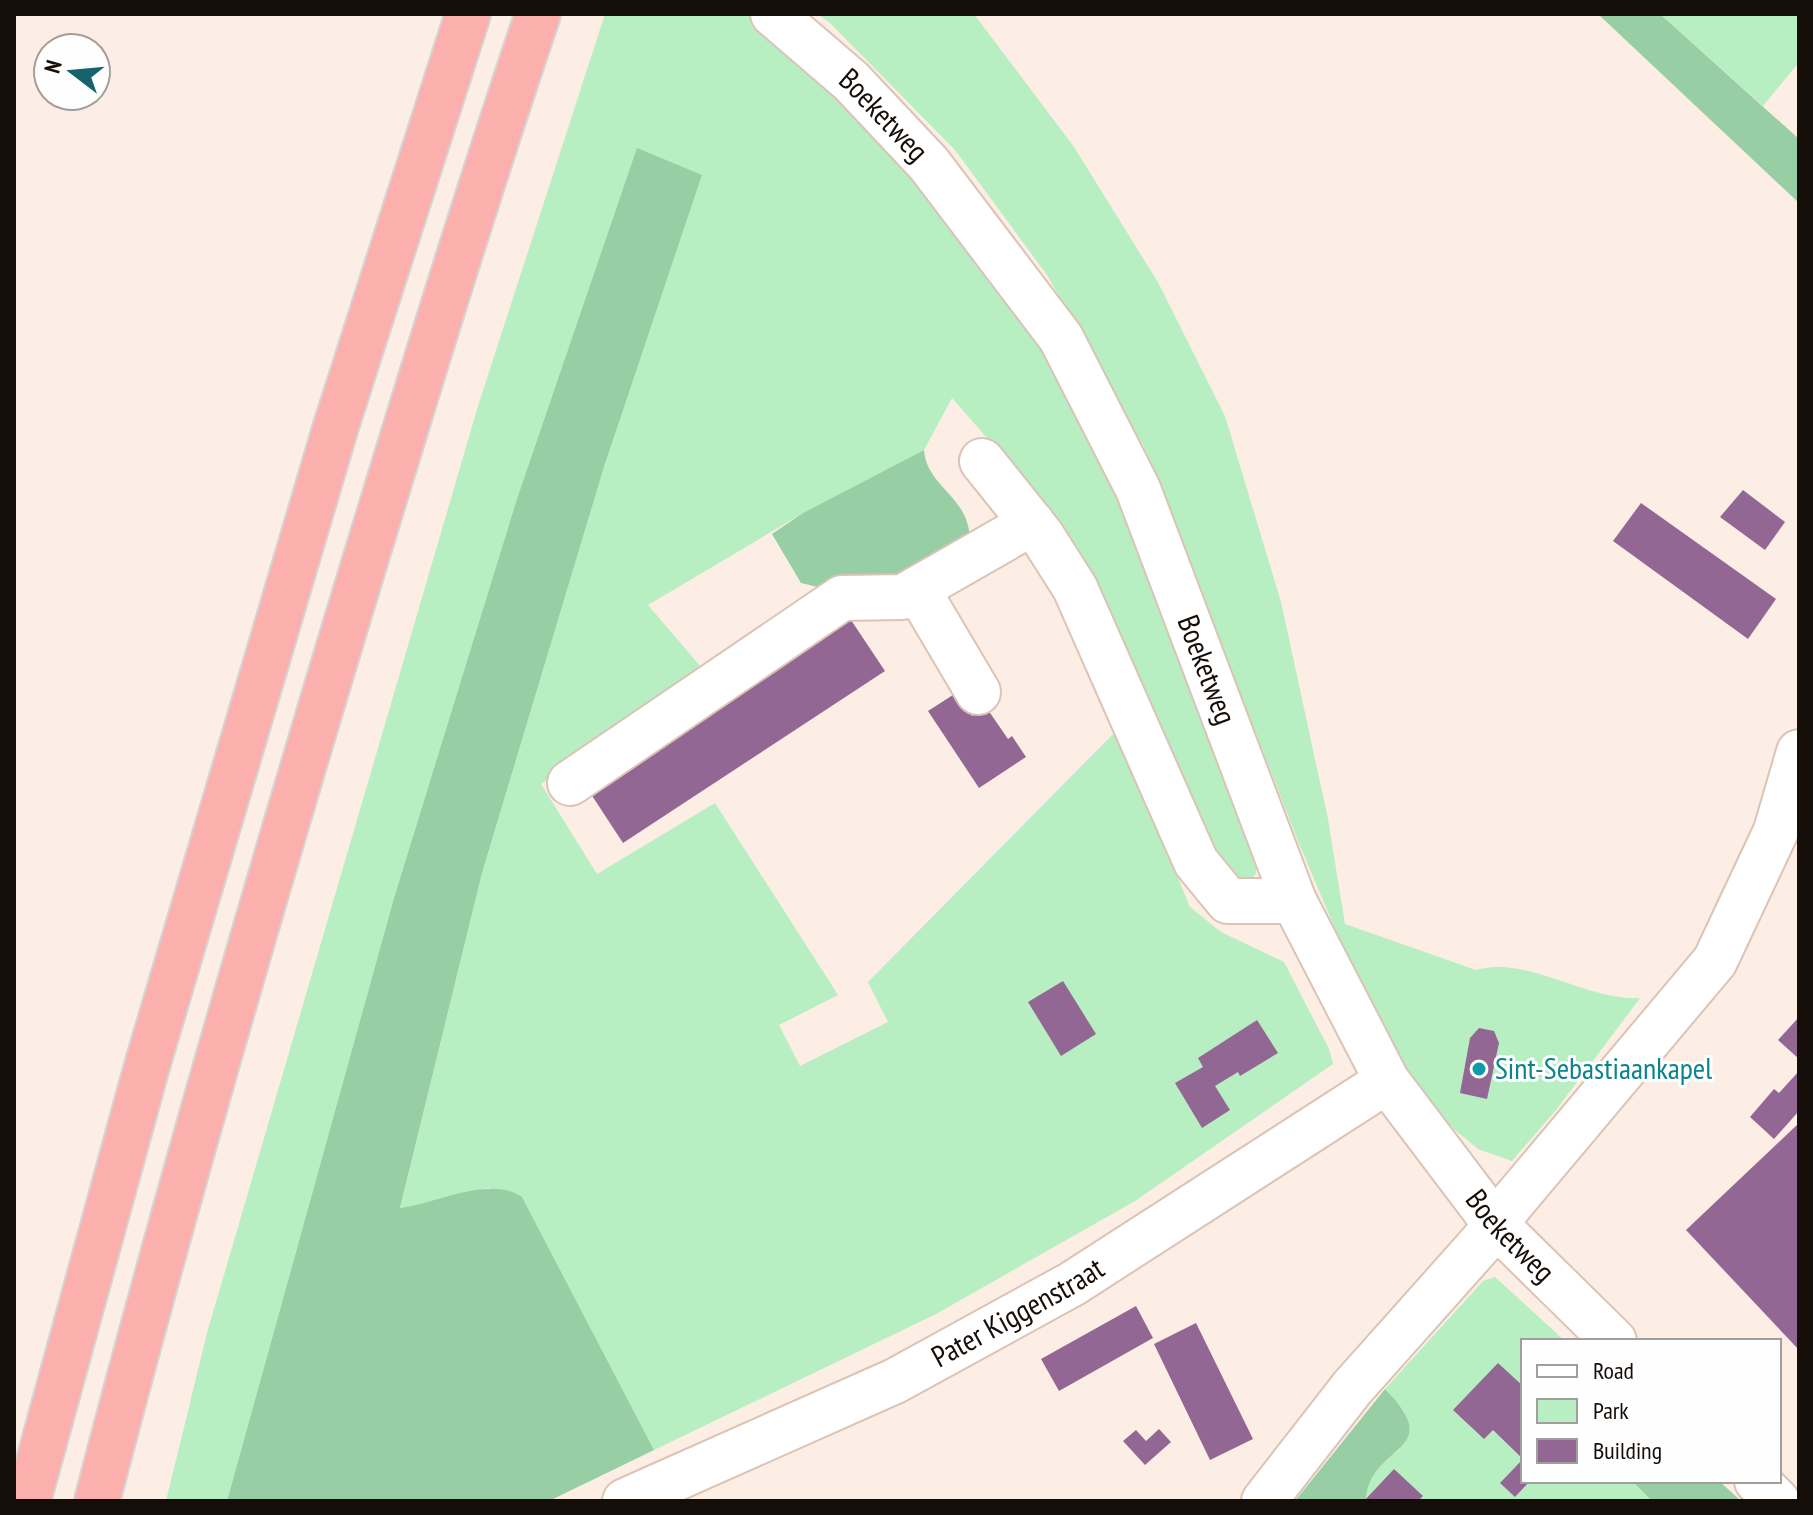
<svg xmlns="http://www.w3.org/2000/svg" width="1813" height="1515" viewBox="0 0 1813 1515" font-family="'PT Sans Narrow',sans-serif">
	<rect width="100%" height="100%" fill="#fceee4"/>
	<!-- green -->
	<g fill="#b7eec2">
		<path d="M605,14H752L803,54L924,176L1014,297L1108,465L1257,848L1256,873L1249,883L1213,876L1022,478L952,398L924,450L803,513L648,605L707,674L541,784L597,874L715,803L838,995L779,1025L800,1066L888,1022L868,982L1117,730L1190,907L1221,932L1284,962L1329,1049L1333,1064L1135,1201L936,1314L654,1450L522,1197L489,1188L400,1209L482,873L604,467L702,175L516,502L394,898L227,1501H166L207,1333L478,406Z"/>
		<path d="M818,14H974L1074,147L1159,284L1225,416L1281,602L1328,819L1345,924L1476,970C1528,955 1586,1001 1640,998L1556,1110L1512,1161L1478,1149L1455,1130L1428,1102L1390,1041L1344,950L1298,841L1144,447L1047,275L955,150L831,24Z"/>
		<path d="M1660,14H1799V62L1763,106Z"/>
		<path d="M1495,1277L1565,1341H1523V1481H1632L1652,1501H1366C1367,1476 1381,1464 1400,1449L1405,1412L1385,1389L1483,1281Z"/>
	</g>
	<!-- forest -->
	<g fill="#98cea3">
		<path d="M1598,14H1660L1799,139V203Z"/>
		<path d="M637,148L702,175L604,467L482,873L400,1208C436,1204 489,1175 522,1197L654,1450L549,1501H227L394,898L516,502Z"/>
		<path d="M924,450C927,488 969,495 970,540L861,597L801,583L772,534L803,513Z"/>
		<path d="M1385,1389C1449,1454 1368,1443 1366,1501H1295Z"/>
		<path d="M1632,1481H1719L1741,1501H1652Z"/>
	</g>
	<!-- building -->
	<g fill="#936793">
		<path d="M1743,490L1785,522L1765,550L1720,517Z"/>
		<path d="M1641,503L1776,599L1748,639L1613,541Z"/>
		<path d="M849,617L885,671L623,843L587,788Z"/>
		<path d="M956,693L972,716L986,707L1008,739L1012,736L1026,757L979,788L928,711Z"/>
		<path d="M1063,981L1096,1034L1061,1056L1028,1002Z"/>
		<path d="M1799,1017V1059L1778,1040Z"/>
		<path d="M1257,1020L1278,1053L1240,1076L1238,1072L1215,1086L1230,1110L1202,1128L1175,1083L1203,1067L1198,1058Z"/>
		<path d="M1479,1028L1494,1031L1499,1043L1487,1099L1460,1093L1470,1038Z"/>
		<path d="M1799,1071V1111L1774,1139L1750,1117L1774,1089L1779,1093Z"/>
		<path d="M1799,1123V1350L1686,1230Z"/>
		<path d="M1136,1306L1153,1338L1059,1391L1041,1359Z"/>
		<path d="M1196,1323L1253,1439L1210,1460L1154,1344Z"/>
		<path d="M1498,1363L1523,1386V1481H1530L1515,1497L1500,1483L1523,1459L1493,1430L1484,1439L1453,1410Z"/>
		<path d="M1159,1429L1171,1442L1145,1465L1123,1441L1136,1430L1146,1441Z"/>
		<path d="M1394,1469L1423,1496L1418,1501H1364Z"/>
	</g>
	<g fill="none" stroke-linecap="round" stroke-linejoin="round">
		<!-- minor casing -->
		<g stroke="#dbc4b5" stroke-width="48">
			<g id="minor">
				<path id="s1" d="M773,14L851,81L929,164L1061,338L1138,489L1294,901L1387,1081L1496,1225L1614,1341"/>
				<path d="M982,461L1042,536L1075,588L1196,862L1228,901H1294"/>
				<path d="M917,589L978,692"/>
				<path d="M570,783L842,598L903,597L1032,523"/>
				<path d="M1757,1481L1777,1501"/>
				<path id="s2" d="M625,1501L895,1381L1072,1284L1387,1081"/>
				<path d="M1264,1501L1352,1388L1483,1241L1510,1205L1715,961L1776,831L1799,752"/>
			</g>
		</g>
		<!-- highway casing -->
		<g stroke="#d5d3d3" stroke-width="48">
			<g id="highway">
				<path d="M28,1501L147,1066L336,426L468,14"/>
				<path d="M97,1501C176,1197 264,895 355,594C414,400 473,206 538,14"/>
			</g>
		</g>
		<!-- minor -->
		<use href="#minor" stroke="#fff" stroke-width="44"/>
		<!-- highway -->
		<use href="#highway" stroke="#fcb0ad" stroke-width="44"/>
	</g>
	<!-- markers -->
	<circle fill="#0f9aa8" stroke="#fefefe" stroke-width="3" cx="1479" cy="1069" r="8"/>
	<g text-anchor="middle" stroke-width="6" stroke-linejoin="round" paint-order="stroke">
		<!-- street labels -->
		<g font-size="30" fill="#150d08" stroke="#fefefe">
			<text dy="10" stroke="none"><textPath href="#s1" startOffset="150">Boeketweg</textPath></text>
			<text dy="10" stroke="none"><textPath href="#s1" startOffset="798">Boeketweg</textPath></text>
			<text dy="10" stroke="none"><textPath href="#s1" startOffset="1446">Boeketweg</textPath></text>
			<text dy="10" stroke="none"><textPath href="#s2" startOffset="436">Pater Kiggenstraat</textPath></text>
		</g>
		<!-- culture labels -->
		<g font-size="30" fill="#0d838f" stroke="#fefefe" text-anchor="start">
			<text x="1495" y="1079">Sint-Sebastiaankapel</text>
		</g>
	</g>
	<!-- border -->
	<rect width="1813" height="1515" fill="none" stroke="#150d08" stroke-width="32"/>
	<!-- legend -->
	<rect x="1521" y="1339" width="260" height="144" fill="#fefefe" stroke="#a19e9c" stroke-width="2"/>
	<rect x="1537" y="1365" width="40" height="12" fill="#ffffff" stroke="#a19e9c" stroke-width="2"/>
	<text x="1593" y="1379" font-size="24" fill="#150d08">Road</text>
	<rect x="1537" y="1399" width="40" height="24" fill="#b7eec2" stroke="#a19e9c" stroke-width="2"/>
	<text x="1593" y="1419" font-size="24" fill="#150d08">Park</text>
	<rect x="1537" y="1439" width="40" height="24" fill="#936793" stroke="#a19e9c" stroke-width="2"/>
	<text x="1593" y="1459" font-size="24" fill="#150d08">Building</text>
	<!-- north arrow -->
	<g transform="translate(72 72) rotate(286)"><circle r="38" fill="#fefefe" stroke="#a19e9c" stroke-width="2"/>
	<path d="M0-6L14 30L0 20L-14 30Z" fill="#16636d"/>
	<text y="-12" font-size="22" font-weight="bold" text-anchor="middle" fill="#150d08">N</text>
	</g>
</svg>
